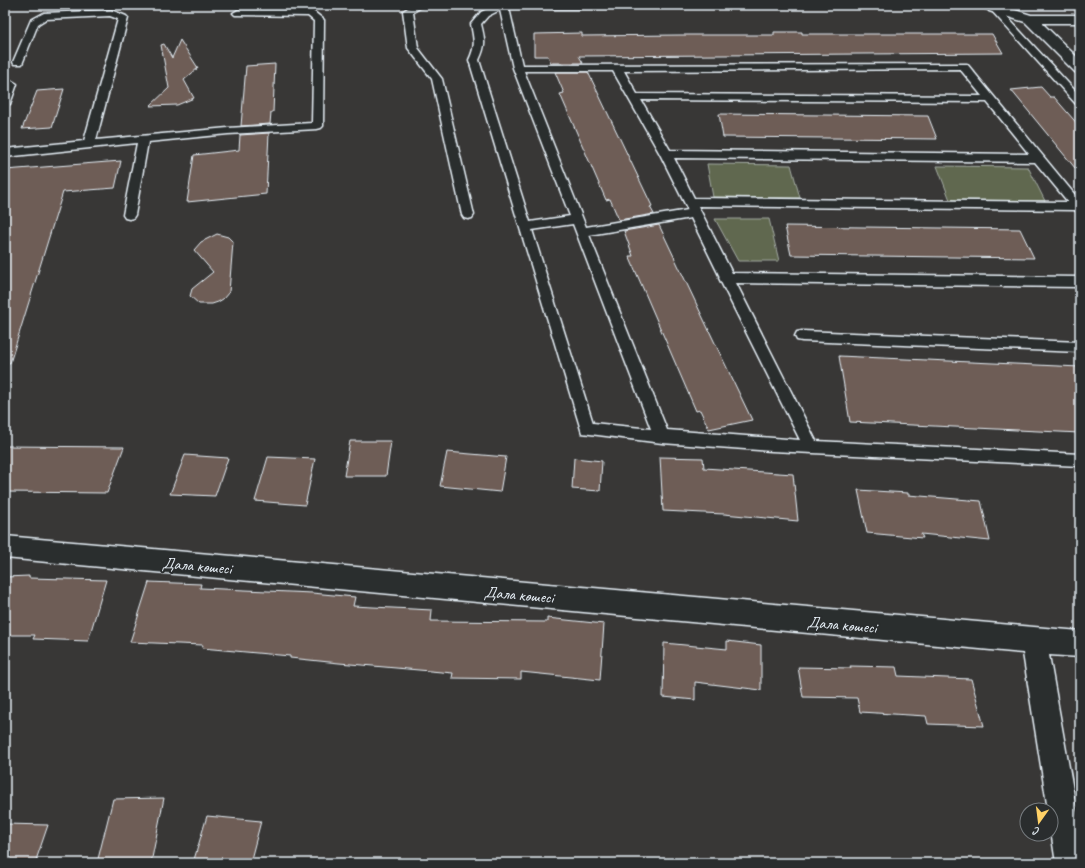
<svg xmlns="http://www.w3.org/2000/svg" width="1085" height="868" viewBox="0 0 1085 868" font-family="Caveat,sans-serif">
	<rect width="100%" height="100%" fill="#383736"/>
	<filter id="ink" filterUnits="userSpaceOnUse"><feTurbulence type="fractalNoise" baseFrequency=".025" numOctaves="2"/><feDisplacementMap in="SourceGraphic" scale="8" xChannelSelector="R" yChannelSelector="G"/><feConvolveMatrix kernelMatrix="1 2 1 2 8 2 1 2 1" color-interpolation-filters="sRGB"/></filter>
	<g filter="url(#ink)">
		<!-- green -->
		<g fill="#60684f" stroke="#a4aca4">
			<path d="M707,164L791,165L800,198L713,197Z"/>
			<path d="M937,166L1028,167L1045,201L950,200Z"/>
			<path d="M715,219H769L779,261H738Z"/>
		</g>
		<!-- building -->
		<g fill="#6e5d56" stroke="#e8f1f8">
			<path d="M774,32H802V34H992L1003,53L579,56L583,63H551L548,56H534V34L582,33V36L679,35H774Z"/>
			<path d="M180,40L198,68L184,80L194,98L177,105L150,106L169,88L161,45L164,44L172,58Z"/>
			<path d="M275,64L273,112H271L270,124L241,126L246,66Z"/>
			<path d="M555,72H588L652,206L650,207L654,214L619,220L610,199L606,200L560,94L564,93Z"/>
			<path d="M1041,87L1050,97H1054L1080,127V174L1011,90Z"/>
			<path d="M64,89L52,127L22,129L37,91Z"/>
			<path d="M719,114L928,116L937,139L723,137Z"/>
			<path d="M269,133L266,194L187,202L194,155L239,150L240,135Z"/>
			<path d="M121,161L115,188L63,192L10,363L5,362V170Z"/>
			<path d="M659,225L714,341L752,420L709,429L700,410L696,411L629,256H633L624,231Z"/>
			<path d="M785,226L1020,229L1034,258L791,255Z"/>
			<path d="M217,234L228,237L233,242L229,292L223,299L218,302L212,304H199L190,296L192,289L213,272L194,250L201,242Z"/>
			<path d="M839,356L1080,367V433L850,422Z"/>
			<path d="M350,441H391L386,476H344Z"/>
			<path d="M5,446L124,447L107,493L5,492Z"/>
			<path d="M447,452L506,457L500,492L440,486Z"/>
			<path d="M185,455L228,458L215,496L170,494Z"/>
			<path d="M268,457L315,459L305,505L255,501Z"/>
			<path d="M660,457L703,458L704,468L793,474L798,521L724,514L663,511Z"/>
			<path d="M574,458L602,461L600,491L572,489Z"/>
			<path d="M858,490L908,493V495L981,501L990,541L921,534L923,538L867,533Z"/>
			<path d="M29,576V578L106,580L88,641L33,639L35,635H5V577Z"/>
			<path d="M149,582L201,584L200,588L312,593L355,597L353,606L432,610L431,621L547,622V618L604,624L600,680L521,672V679L452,678L453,673L339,663L290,658V656L202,648L203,645L130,642Z"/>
			<path d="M727,641L761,645V690L695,682V700L663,697L664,643L727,649Z"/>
			<path d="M850,666L896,667L898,676L971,679L984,726L928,724L926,716L860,712L857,698L803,697L798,667L851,668Z"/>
			<path d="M164,798L151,863H97L113,799Z"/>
			<path d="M207,816L261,821L250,863H193Z"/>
			<path d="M5,824L48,825L35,863H5Z"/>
		</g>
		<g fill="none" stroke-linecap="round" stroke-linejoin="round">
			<!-- service casing -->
			<g stroke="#e8f1f8" stroke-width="3">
				<g id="service">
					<path d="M413,5H425L413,12L418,48L442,79L474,215L472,218L468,219L464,218L462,215L432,79L408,48L403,11Z"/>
					<path d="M495,5H616L611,8H509L522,65L967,64L1080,201V213L1074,210L698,206L732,273L1080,277V287L736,283L816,441L1080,454V466L772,451L662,443L582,433L469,60C476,45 474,40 471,24L481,12ZM500,10L513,68L570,216L530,222L479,60C486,45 485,40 481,24L488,16ZM960,69L982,96L637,94L624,71ZM524,71H613L660,154L688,210L586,227ZM641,100L987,102L1029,154L670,150ZM674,158L1035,162L1068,202L694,198ZM691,218L720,277L719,278L800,440L667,430L589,235ZM573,224L651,429L593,423L532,230Z"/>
					<path d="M975,5L997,6L1080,96V105L1076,104L991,10L977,7Z"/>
					<path d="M111,10L126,16L128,18L96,140L228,128L312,123L314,21L308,16L235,15L233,13L238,10H310L313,11L324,20L323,126L321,128L317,129L228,134L148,142L135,215L133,218L129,219L125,218L123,215L137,143L5,157V149L84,141L118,19L110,16L46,19L38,24L22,64H14L13,62L31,20L44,13Z"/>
					<path d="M12,81L17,84L10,104L5,107V89L8,82Z"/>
					<path d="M802,331L1080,342V352L802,341L797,340L795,336L797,332Z"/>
				</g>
			</g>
			<!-- minor casing -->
			<g stroke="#e8f1f8" stroke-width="3">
				<g id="minor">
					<path d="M989,5H999L1031,15H1080V23H1042L1080,60V74L1075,72L1025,22L989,11L987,8Z"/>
					<path d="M5,536L1080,631V657L1049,655L1080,829V863H1056L1051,831V810H1048L1023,653L5,558Z"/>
				</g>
			</g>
			<!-- service -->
			<use href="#service" fill="#2a2d2e" fill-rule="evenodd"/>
			<!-- minor -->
			<use href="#minor" fill="#2a2d2e" fill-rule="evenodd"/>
		</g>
	</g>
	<g text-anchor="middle" stroke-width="4" stroke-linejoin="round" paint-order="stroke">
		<!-- street labels -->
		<g font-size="16" fill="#e8f1f8" stroke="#2a2d2e">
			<text transform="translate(197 565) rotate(5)" y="6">Дала көшесі</text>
			<text transform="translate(519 594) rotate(5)" y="6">Дала көшесі</text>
			<text transform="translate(842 624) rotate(5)" y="6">Дала көшесі</text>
		</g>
	</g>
	<!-- margin -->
	<rect width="1085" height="868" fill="none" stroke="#2a2d2e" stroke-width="20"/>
	<rect x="10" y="10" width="1065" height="848" fill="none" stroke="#e8f1f8" stroke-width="1.5" filter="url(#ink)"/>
	<!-- north arrow -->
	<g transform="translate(1039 822) rotate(194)"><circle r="19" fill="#2a2d2e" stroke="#767b7f"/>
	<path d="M0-3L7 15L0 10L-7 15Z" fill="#ffd166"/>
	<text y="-6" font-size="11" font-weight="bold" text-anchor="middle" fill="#e8f1f8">С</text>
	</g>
</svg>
